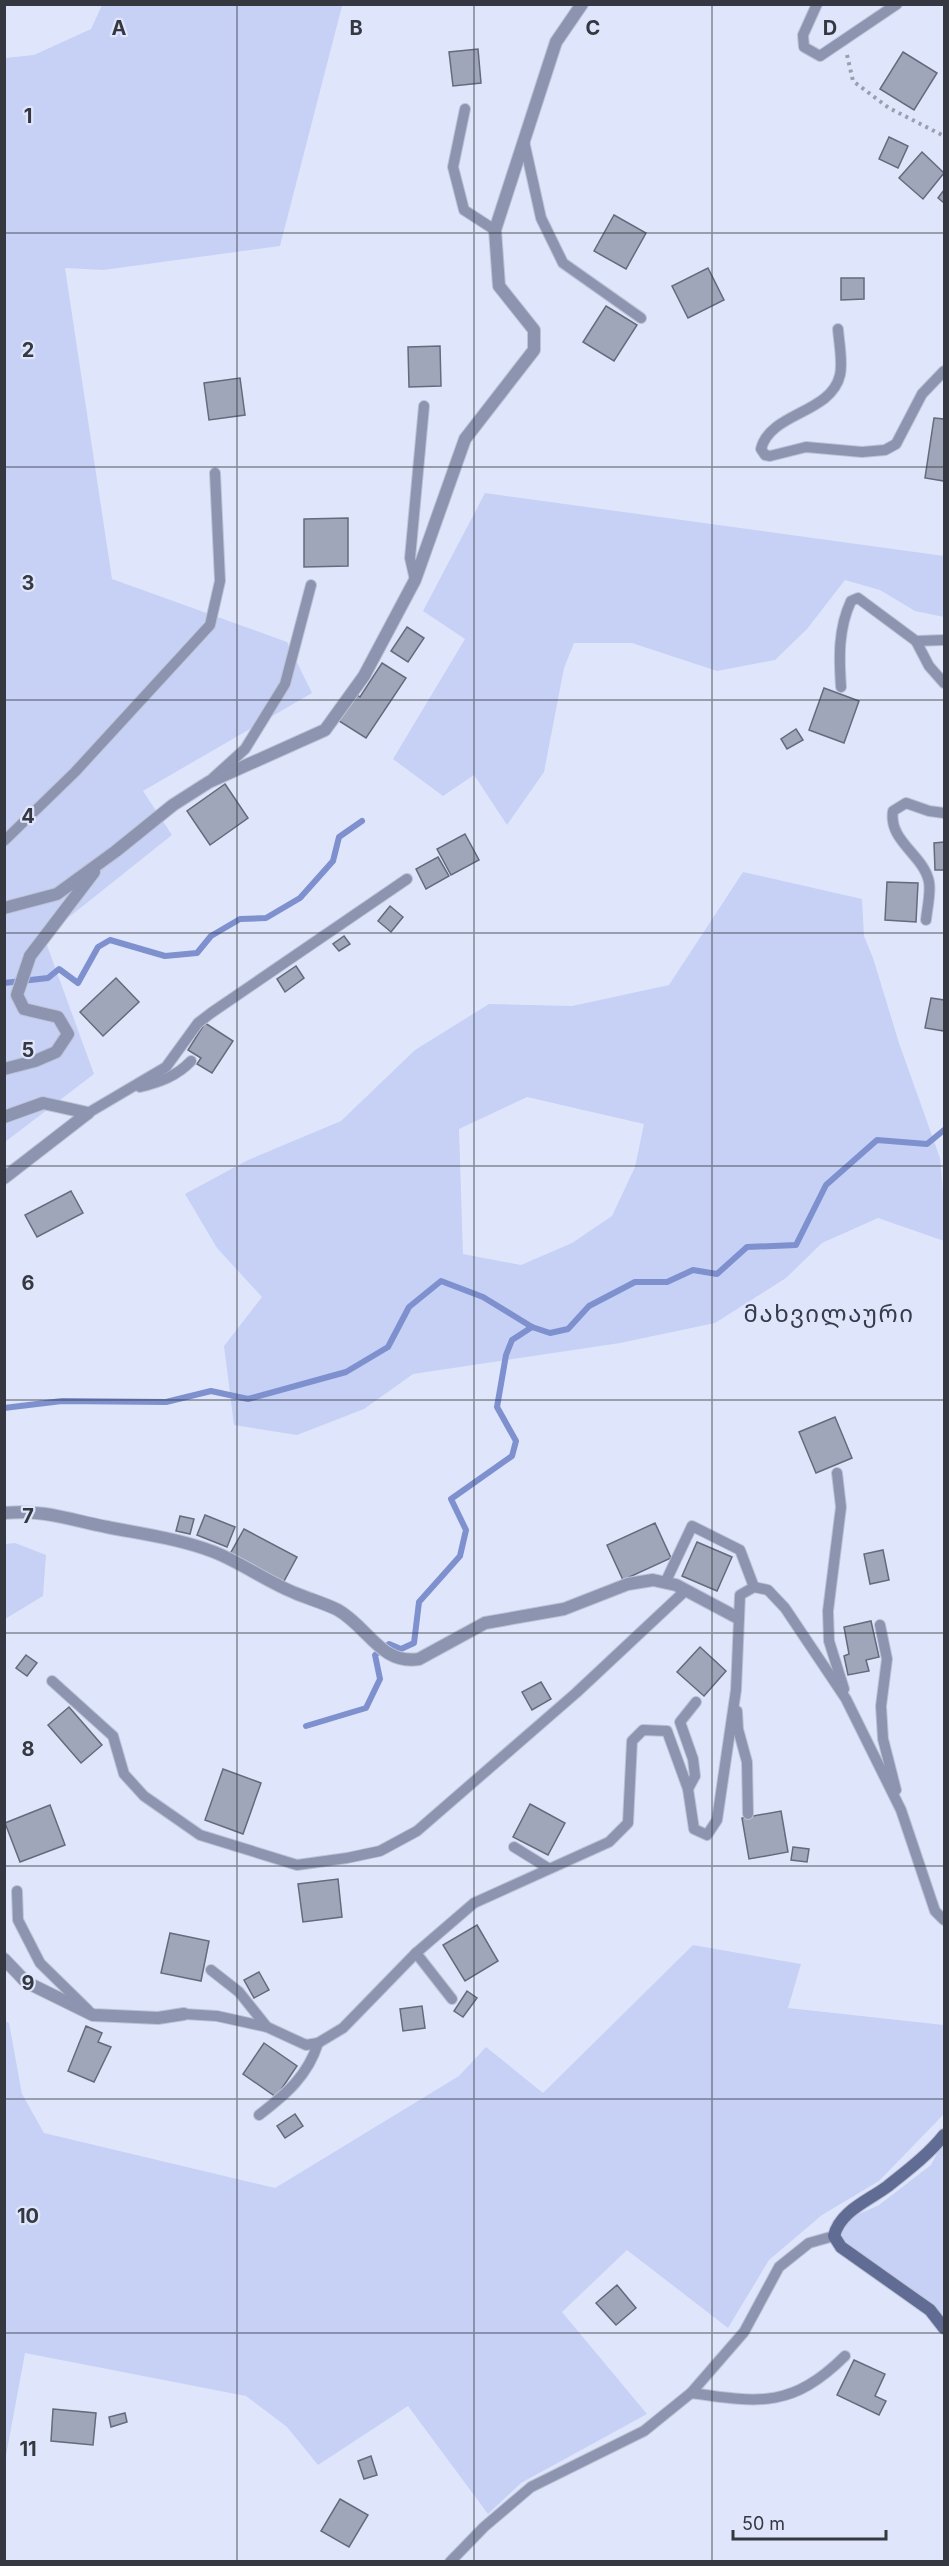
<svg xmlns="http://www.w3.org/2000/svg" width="949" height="2566" viewBox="0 0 949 2566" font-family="Inter,'Noto Sans Georgian',sans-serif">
	<rect width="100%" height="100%" fill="#dfe6fb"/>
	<!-- green -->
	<g fill="#c6d1f5" fill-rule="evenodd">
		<path d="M102,5H345L342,6L280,246L103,270L65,268L112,579L287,642L312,693L143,791L172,835L44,937L94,1074L5,1142V58L34,55L91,29Z"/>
		<path d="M485,493L944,556V617L915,611L880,590L845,580L807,629L775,660L717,671L632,643H574L564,668L544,772L507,825L474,775L443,796L393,759L465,639L423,611Z"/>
		<path d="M743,872L862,899L864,936L873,958L899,1043L940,1158L944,1202V1241L878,1218L822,1243L786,1278L715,1323L620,1343L413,1374L364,1409L297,1435L234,1425L224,1346L262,1297L217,1248L185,1194L248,1160L341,1121L415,1050L489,1004L572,1006L669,985ZM527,1097L644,1124L635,1167L612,1216L572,1243L521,1265L463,1254L459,1129Z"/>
		<path d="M15,1543L46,1555L43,1596L5,1619V1544Z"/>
		<path d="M693,1945L801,1964L788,2008L944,2025V2114L879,2181L822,2215L769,2260L728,2328L627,2250L562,2312L647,2414L521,2483L488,2514L408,2406L318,2465L287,2427L246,2396L25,2353L5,2461V2021L9,2023L22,2094L44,2133L275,2188L459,2076L486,2047L543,2093Z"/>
		<path d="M944,2140V2321L834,2236L835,2225L879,2205L931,2165Z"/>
	</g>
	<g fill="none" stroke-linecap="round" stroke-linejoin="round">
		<!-- stream -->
		<g stroke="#7f90ce" stroke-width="6">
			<path d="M4,983L48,978L59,969L78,983L98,947L110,940L165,956L197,953L211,936L240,919L266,918L300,898L333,861L339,837L362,821"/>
			<path d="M4,1408L62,1401L166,1402L211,1391L248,1399L346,1372L388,1347L409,1307L441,1281L483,1297L532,1327L550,1333L568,1329L589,1306L635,1282H667L693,1270L717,1274L747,1247L796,1245L826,1185L877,1140L927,1144L944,1130"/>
			<path d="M306,1726L366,1708L380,1679L375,1655L389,1644L401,1649L414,1643L419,1602L460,1556L466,1530L451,1499L512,1456L516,1441L497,1407L506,1355L512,1340L532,1327"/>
		</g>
	</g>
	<!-- building -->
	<g fill="#a0a6ba" stroke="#656a7c" stroke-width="1.5">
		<path d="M478,49L481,83L453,86L449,52Z"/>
		<path d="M903,52L937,73L914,110L880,89Z"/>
		<path d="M889,137L908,146L898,168L879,159Z"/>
		<path d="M922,152L944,173L923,199L899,178Z"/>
		<path d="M944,190V203L938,198Z"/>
		<path d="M614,215L646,233L626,269L594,251Z"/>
		<path d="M708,268L724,300L688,318L672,286Z"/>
		<path d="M841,278H864V299L841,300Z"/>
		<path d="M606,306L637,325L614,361L583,342Z"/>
		<path d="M440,346L441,386L409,387L408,347Z"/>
		<path d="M240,378L245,415L209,420L204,383Z"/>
		<path d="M934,418L944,419V481L925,478Z"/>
		<path d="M348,518V566L304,567V519Z"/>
		<path d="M407,627L424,638L408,662L391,651Z"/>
		<path d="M382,663L406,678L366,738L336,719L353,692L360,697Z"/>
		<path d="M824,688L859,701L844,743L809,730Z"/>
		<path d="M796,729L803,740L787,749L781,739Z"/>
		<path d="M225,784L248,818L210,845L187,811Z"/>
		<path d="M465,834L479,860L451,875L437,849Z"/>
		<path d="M944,842V870H935L934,843Z"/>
		<path d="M438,857L449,876L426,889L416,869Z"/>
		<path d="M887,882L918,883L916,922L885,920Z"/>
		<path d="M390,906L403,917L391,932L378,921Z"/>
		<path d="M344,936L350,944L339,951L333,944Z"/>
		<path d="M296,966L304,978L285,992L277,979Z"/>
		<path d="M116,978L139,1002L103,1036L80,1012Z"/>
		<path d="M931,998L944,1000V1031L925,1028Z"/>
		<path d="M205,1023L233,1041L212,1073L197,1064L201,1058L188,1050Z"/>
		<path d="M71,1191L83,1213L37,1237L25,1215Z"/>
		<path d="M835,1417L852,1458L816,1473L799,1432Z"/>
		<path d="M205,1515L235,1527L227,1547L197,1535Z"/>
		<path d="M180,1516L194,1519L190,1534L176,1531Z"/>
		<path d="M655,1523L671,1558L623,1580L607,1545Z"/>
		<path d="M244,1529L297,1557L283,1583L230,1554Z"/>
		<path d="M697,1542L732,1557L717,1591L682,1576Z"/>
		<path d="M883,1550L889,1580L870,1584L864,1554Z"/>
		<path d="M871,1621L879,1657L866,1660L869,1671L848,1675L844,1656L849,1654L844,1627Z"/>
		<path d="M700,1647L726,1671L704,1696L677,1672Z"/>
		<path d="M26,1655L37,1663L27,1676L16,1668Z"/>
		<path d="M541,1682L551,1699L532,1710L522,1692Z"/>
		<path d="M69,1707L102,1745L81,1763L48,1725Z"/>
		<path d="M223,1769L261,1783L243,1834L205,1820Z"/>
		<path d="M530,1804L565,1823L548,1855L513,1837Z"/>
		<path d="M50,1805L65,1845L20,1862L5,1823Z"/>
		<path d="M781,1811L788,1852L749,1859L742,1818Z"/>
		<path d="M793,1847L809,1849L807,1862L791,1860Z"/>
		<path d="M338,1879L342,1917L303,1922L298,1884Z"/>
		<path d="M477,1925L498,1961L465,1981L443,1945Z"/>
		<path d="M170,1933L209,1941L201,1981L161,1973Z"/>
		<path d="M259,1972L269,1990L254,1998L244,1980Z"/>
		<path d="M467,1991L477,1998L463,2017L454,2011Z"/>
		<path d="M422,2006L425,2028L403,2031L400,2009Z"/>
		<path d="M86,2026L102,2033L98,2042L111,2047L94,2082L68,2071Z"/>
		<path d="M264,2043L297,2066L276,2097L243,2074Z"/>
		<path d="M295,2114L303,2126L285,2138L277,2126Z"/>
		<path d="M617,2285L636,2308L616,2325L596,2303Z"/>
		<path d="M854,2360L885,2374L875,2396L886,2401L879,2415L837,2395Z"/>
		<path d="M53,2409L96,2413L93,2445L51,2441Z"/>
		<path d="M125,2413L127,2422L111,2427L109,2417Z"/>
		<path d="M371,2456L377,2475L364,2479L358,2461Z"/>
		<path d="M340,2499L368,2515L349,2547L321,2531Z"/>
	</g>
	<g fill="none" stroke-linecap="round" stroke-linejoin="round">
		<!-- lane casing -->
		<g stroke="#bdc3d6" stroke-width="12">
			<g id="lane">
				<path d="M817,4L803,35L804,47L820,56L897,4"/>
				<path d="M465,109L453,167L464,210L495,230"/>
				<path d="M524,141L541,218L563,263L641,318"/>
				<path d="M838,329C839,343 843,362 840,375C831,414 770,412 761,449L765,455L770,456L806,447L862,452L885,450L896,444L922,394L944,371"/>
				<path d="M415,580L410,558L424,406"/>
				<path d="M916,641L944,640"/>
				<path d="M841,687C839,658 838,629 851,601L858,598L916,641L929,666L944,683"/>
				<path d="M213,778L245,749L285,684L311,585"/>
				<path d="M4,841L75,772L210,625L220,581L215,473"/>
				<path d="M926,920C927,909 931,893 929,882C924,855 888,841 893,811L906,803L929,811L944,813"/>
				<path d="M140,1087C160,1082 177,1076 191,1061"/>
				<path d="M88,1113L166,1067L198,1023L211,1013L407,879"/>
				<path d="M837,1473L841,1507L828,1611L829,1641L844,1689"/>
				<path d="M665,1583L692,1526L740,1550L754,1587"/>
				<path d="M880,1625L887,1659L881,1706L883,1739L896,1790"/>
				<path d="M52,1681L113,1736L124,1774L144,1796L200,1835L297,1865L347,1858L380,1851L417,1831L576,1693L686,1590"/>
				<path d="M737,1711L738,1729L747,1762L748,1814"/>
				<path d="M688,1789L695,1776L693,1759L680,1722L696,1702"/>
				<path d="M514,1847L548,1868"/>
				<path d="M17,1891L18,1920L40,1963L88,2010"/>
				<path d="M416,1953L452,1999"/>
				<path d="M211,1970L239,1992L267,2027"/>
				<path d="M184,2014L217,2016L267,2027L306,2045L318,2043L343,2028L416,1953L474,1903L609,1842L628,1823L632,1741L643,1730L667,1731L688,1789L694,1829L707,1835L717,1820L736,1690L740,1595L754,1587L768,1590L785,1608L846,1699L901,1810L935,1911L944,1920"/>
				<path d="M259,2115C285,2095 308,2076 318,2043"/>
				<path d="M691,2393C761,2403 792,2408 845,2356"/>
				<path d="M450,2562L484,2527L531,2487L644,2431L691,2393L744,2332L779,2267L809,2243L834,2236"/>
			</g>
		</g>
		<!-- street casing -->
		<g stroke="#bdc3d6" stroke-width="14">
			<g id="street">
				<path d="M4,908L57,894L116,851L173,805L209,782L325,730L364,676L415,580L465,439L534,350V330L499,286L495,230L556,42L582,4"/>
				<path d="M4,1069L35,1061L56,1052L68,1034L58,1017L24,1009L17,995L30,956L94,872"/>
				<path d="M4,1117L43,1103L88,1113"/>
				<path d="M4,1178L88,1113"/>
				<path d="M4,1513C44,1509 70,1520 107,1527C142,1534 181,1539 214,1552C242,1563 267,1582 295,1593C309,1599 324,1603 338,1610C369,1628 381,1665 419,1659L485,1623L564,1609L628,1584L653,1580L676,1585L738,1618"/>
				<path d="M4,1959L26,1982L93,2015L158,2018L184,2014"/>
			</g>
		</g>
		<!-- secondary casing -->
		<g stroke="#bdc3d6" stroke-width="14">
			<path id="secondary" d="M944,2135C928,2155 908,2170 888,2186C868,2201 840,2211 834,2236L841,2247L930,2310L944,2328"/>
		</g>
		<!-- path -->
		<path stroke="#9a9faf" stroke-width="4" stroke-dasharray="3 4.5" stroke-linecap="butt" d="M847,55L853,81L889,108L944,136"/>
		<!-- lane -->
		<use href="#lane" stroke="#8c94b0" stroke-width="10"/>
		<!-- street -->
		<use href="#street" stroke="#8c94b0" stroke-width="12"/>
		<!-- secondary -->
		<use href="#secondary" stroke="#616c95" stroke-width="12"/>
	</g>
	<!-- grid -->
	<path fill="none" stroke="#353840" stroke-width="1.5" stroke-opacity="0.55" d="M237,4V2562M474,4V2562M712,4V2562M4,233H944M4,467H944M4,700H944M4,933H944M4,1166H944M4,1400H944M4,1633H944M4,1866H944M4,2099H944M4,2333H944"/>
	<g text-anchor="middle" stroke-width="4.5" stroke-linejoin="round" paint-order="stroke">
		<!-- quarter labels -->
		<g font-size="24" letter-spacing="1.5" fill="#373b4c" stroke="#dfe6fb">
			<text x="829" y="1322">მახვილაური</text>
		</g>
	</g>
	<g font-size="20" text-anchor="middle" font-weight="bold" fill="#353840" stroke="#dfe6fb" stroke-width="4.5" stroke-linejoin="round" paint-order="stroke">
		<text x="119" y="35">A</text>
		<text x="356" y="35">B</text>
		<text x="593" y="35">C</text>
		<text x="830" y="35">D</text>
		<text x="28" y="123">1</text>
		<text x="28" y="357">2</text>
		<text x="28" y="590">3</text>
		<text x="28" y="823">4</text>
		<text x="28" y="1057">5</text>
		<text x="28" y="1290">6</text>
		<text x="28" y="1523">7</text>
		<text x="28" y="1756">8</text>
		<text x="28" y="1990">9</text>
		<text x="28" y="2223">10</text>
		<text x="28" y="2456">11</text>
	</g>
	<!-- border -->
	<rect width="949" height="2566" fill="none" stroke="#353840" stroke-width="12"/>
	<!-- scale -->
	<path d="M733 2530v9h153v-9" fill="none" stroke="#353840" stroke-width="3"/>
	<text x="742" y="2530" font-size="18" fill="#353840" stroke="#dfe6fb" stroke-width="4.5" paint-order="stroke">50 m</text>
</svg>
